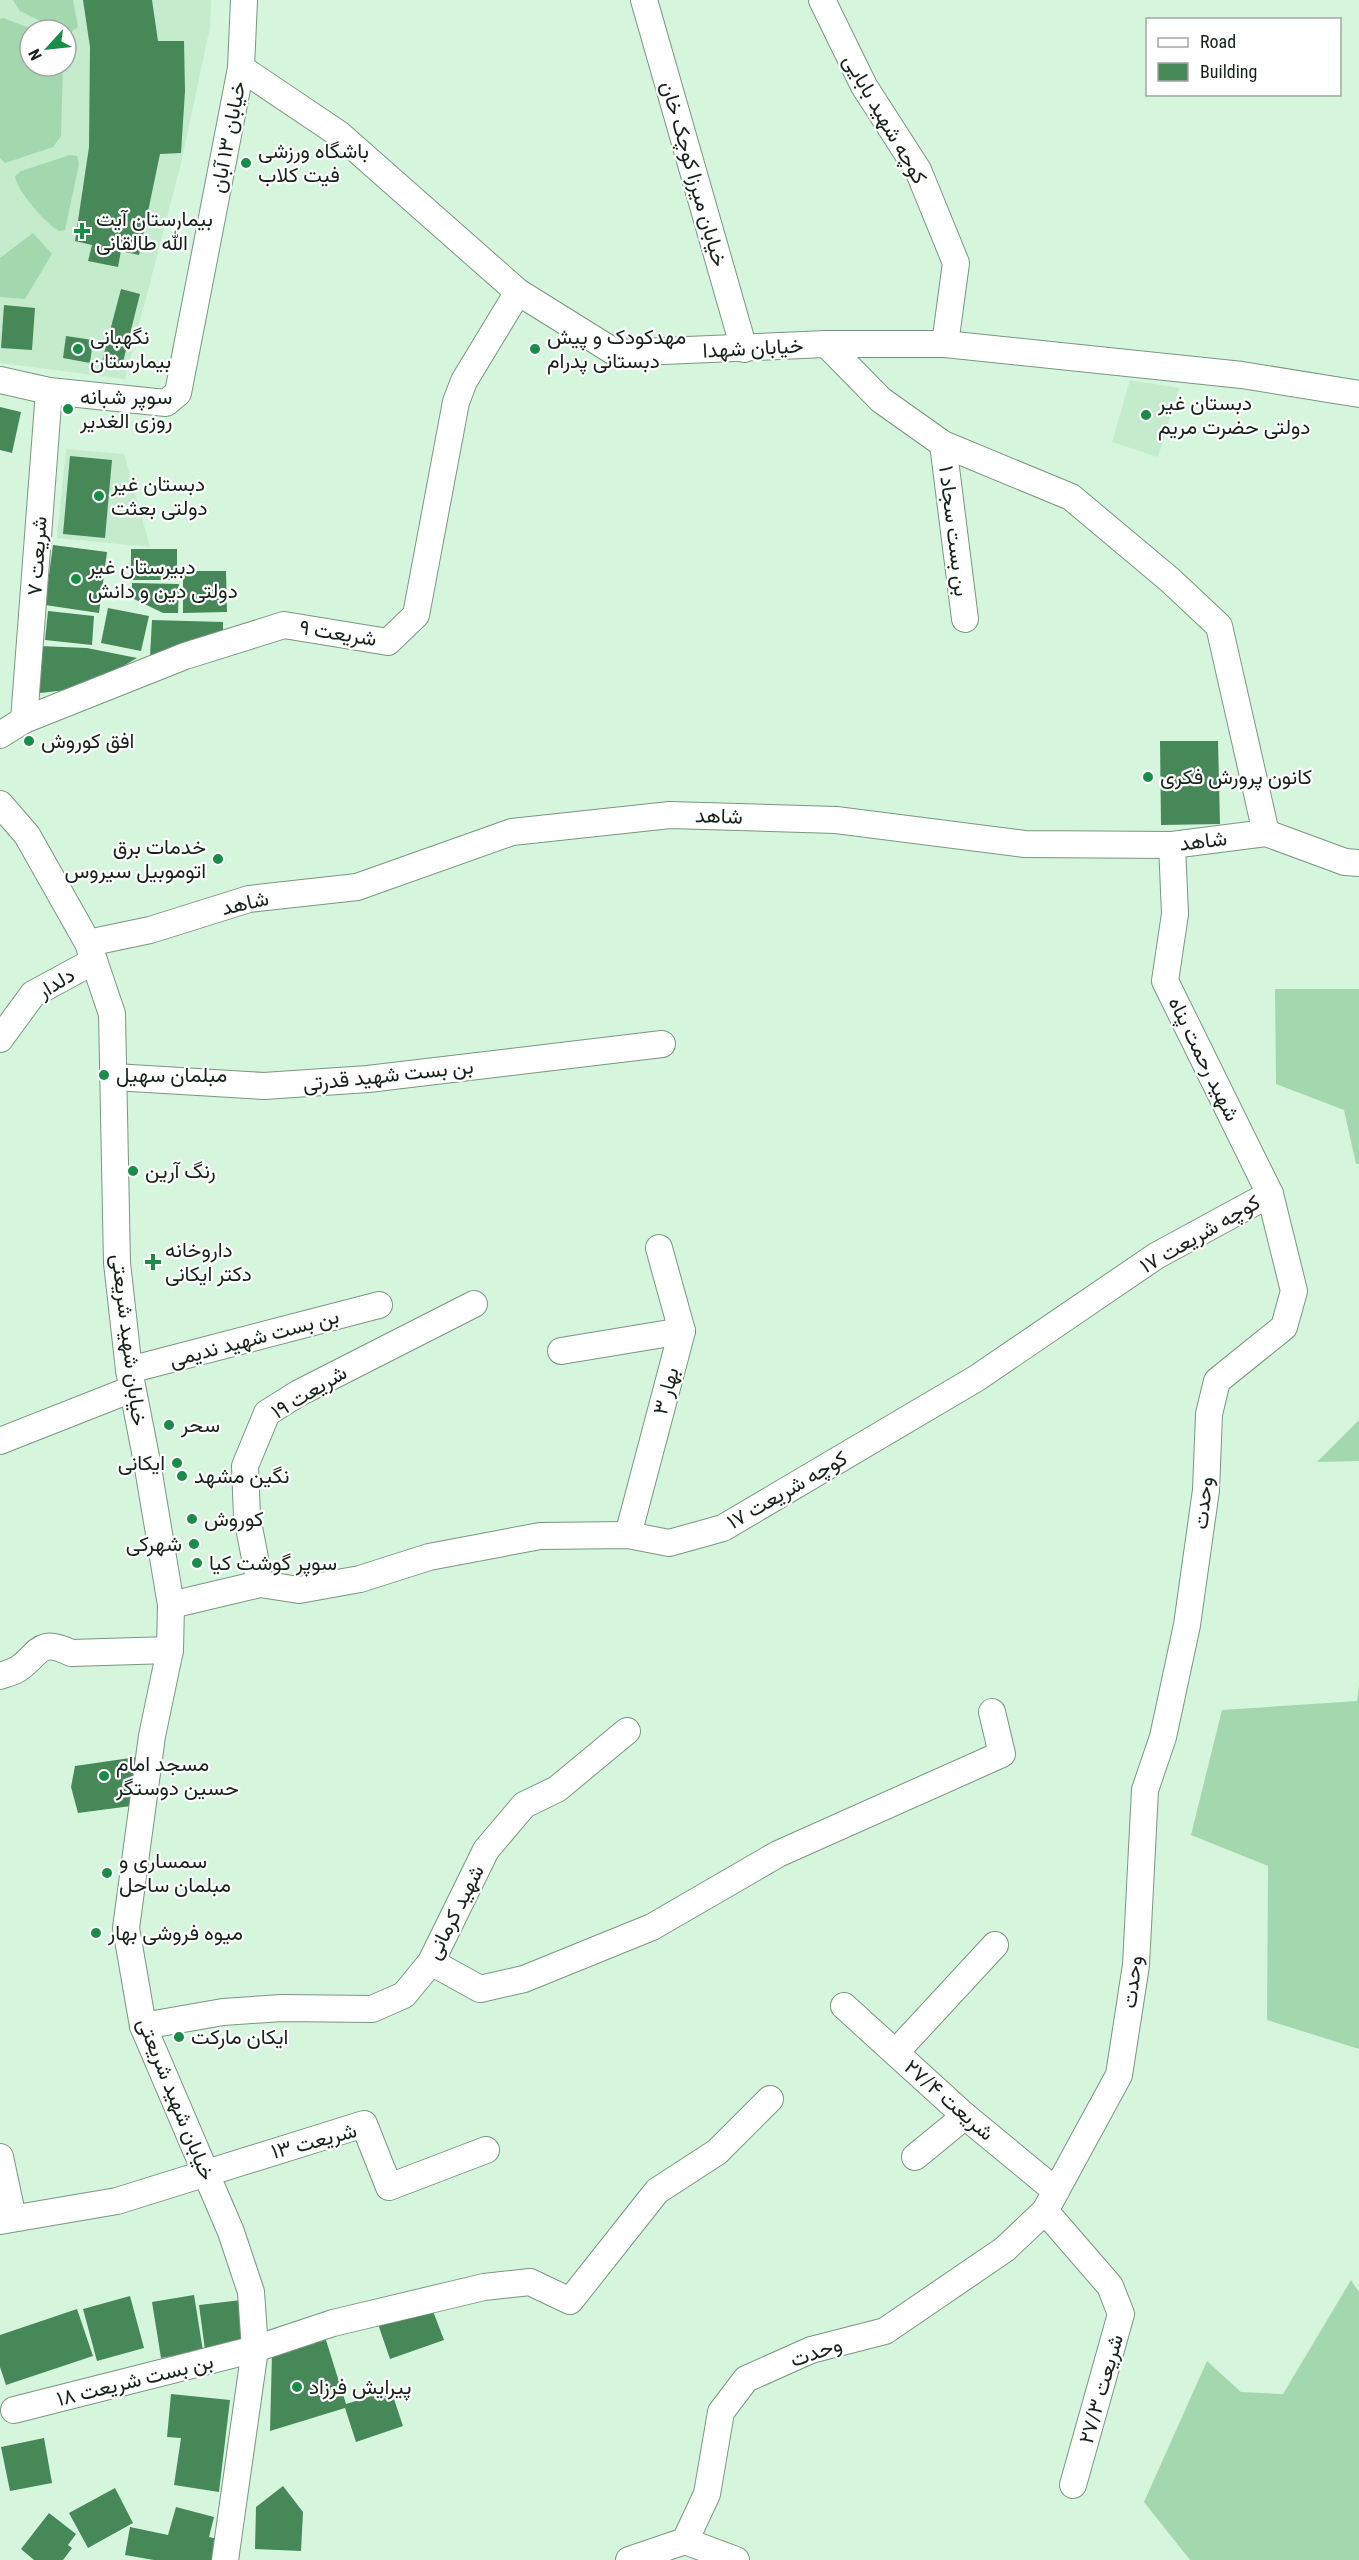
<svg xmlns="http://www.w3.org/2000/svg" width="1359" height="2560" viewBox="0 0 1359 2560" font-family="'Roboto Condensed',Vazirmatn,sans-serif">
	<rect width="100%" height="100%" fill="#d5f6dc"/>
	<!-- built -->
	<g fill="#c4ebcc" fill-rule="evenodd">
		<path d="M0,0H211L210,27L181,163L125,379L0,363ZM30,30H66V66H30Z"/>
		<path d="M1130,380L1179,388L1158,457L1112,442Z"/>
		<path d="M66,449L124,454L150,547L57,538Z"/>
	</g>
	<!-- grass -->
	<g fill="#a3d8af">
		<path d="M13,0H73L78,27L68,34L66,30H59L20,11Z"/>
		<path d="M3,18L35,30H30V66H63L61,136L53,147L5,163L0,158V19Z"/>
		<path d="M70,155L77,156L79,164L65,230L59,231C47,225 16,190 15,176L21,171Z"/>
		<path d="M33,233L52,254L25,299L0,297V258Z"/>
		<path d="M1275,989H1359V1164H1356L1344,1110L1276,1084Z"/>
		<path d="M1359,1420V1461L1317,1462Z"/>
		<path d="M1359,1685V2049L1267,2020L1268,1866L1191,1835L1222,1710L1357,1701Z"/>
		<path d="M1351,2280L1359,2292V2560H1190L1144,2502L1207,2361L1241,2392L1283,2394Z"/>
	</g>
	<!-- building -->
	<g fill="#478859">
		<path d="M83,0H152L158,41H184L185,91L181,153L160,154L139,255L121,251L118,267L88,261L92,245L75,241L89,147L90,47Z"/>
		<path d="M121,289L140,294L121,370L101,365Z"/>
		<path d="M4,305L35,308L32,350L1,348Z"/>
		<path d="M66,336L93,340L90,363L63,358Z"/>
		<path d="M0,407L21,412L12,453L0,450Z"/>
		<path d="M70,456L112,460L105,538L63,534Z"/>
		<path d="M53,545L107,552L99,613L45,605Z"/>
		<rect x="131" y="549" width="46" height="31"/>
		<path d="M183,571H226L227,612L183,613Z"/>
		<path d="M132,583L179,584L178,613H163L132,598Z"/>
		<path d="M108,608L149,616L141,651L101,643Z"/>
		<path d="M48,611L94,616L92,645L45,640Z"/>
		<path d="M152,620L223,622V631L150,656Z"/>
		<path d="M39,646L87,648L137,658L85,688L40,693Z"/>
		<path d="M1160,741H1218L1220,824L1161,825Z"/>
		<path d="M137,1757L131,1806L78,1813L71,1787L75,1766Z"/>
		<path d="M194,2295L203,2351L161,2358L152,2302Z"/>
		<path d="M130,2296L144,2348L97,2361L83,2309Z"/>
		<path d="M241,2300L247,2344L205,2350L199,2305Z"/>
		<path d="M431,2306L444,2340L390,2359L378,2324Z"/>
		<path d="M77,2309L93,2356L6,2385L0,2367V2335Z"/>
		<path d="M325,2337L346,2404L391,2390L403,2426L356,2442L345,2408L270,2431L272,2353Z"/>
		<path d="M171,2394L230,2400L219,2492L174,2485L181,2438L167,2437Z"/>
		<path d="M44,2438L52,2483L10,2491L1,2447Z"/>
		<path d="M283,2486L303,2512L301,2551L255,2549L256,2507Z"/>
		<path d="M115,2488L133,2523L88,2548L69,2513Z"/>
		<path d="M176,2507L214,2517L209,2537L218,2539L213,2560H154L125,2555L130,2527L168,2535Z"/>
		<path d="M49,2513L76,2534L68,2545L72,2548L63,2560H34L21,2549Z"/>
	</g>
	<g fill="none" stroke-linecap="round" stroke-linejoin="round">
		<!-- minor casing -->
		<g stroke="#79977f" stroke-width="28">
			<g id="minor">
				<path d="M644,0L744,349"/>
				<path d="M822,0L864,86L918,170L956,263L945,344"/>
				<path d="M241,68L339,134L518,292L616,353L826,344H945L1242,375L1359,394"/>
				<path d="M826,344L881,400L943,444L1071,497L1170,580L1219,626L1266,833"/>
				<path d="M0,380L49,391L166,403L178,393L241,68L244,0"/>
				<path d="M943,444L965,619"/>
				<path d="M24,720L49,391"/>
				<path d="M0,735L24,720L185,656L284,625L388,642L416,615L456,402L464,381L518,292"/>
				<path d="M0,804L27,835L88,943L112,1014L117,1263L129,1370L147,1462L171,1605L170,1650L152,1736L126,1928L143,2026L231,2232L251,2292L255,2349L225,2560"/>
				<path d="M88,943L150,930L249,899L357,887L512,832L670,815L836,820L1025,844L1172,845L1266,833L1345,862L1359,863"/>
				<path d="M0,1039L33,994L94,961"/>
				<path d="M114,1077L264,1086L368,1079L662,1044"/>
				<path d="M561,1351L682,1331"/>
				<path d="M129,1370L379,1305"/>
				<path d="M0,1441L132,1389"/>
				<path d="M628,1535L682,1331L659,1248"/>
				<path d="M260,1584L247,1517L245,1466L267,1413L299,1393L474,1304"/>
				<path d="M171,1605L260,1584L299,1590L360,1579L429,1557L540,1536L628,1535L669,1543L723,1528L977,1378L1156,1256L1270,1194"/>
				<path d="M0,1676C6,1674 13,1672 18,1669C40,1654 38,1637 71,1653L170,1650"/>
				<path d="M431,1962L480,1989L524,1979L652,1927L778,1854L1002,1754L992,1712"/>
				<path d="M844,2006L965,2116L1056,2191"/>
				<path d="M143,2026L223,2012L282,2008L372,2009L404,1995L431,1962L486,1850L524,1805L557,1789L627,1731"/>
				<path d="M896,2052L995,1945"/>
				<path d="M0,2157L13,2218"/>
				<path d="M915,2157L965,2116"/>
				<path d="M1045,2211L1110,2286L1121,2314L1073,2485"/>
				<path d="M0,2221L117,2201L364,2124L389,2187L486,2150"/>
				<path d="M14,2410L255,2349L333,2323L484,2287L530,2282L570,2301L657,2191L717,2152L770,2099"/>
				<path d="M685,2541L736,2560"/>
				<path d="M629,2560L685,2541L707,2494L721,2412L746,2379L811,2350L885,2331L1005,2249L1045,2211L1119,2075L1136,1965L1145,1790L1163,1737L1187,1625L1206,1490L1209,1414L1217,1381L1284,1327L1294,1291L1270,1194L1165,981L1175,914L1172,845"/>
			</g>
		</g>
		<!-- minor -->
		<use href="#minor" stroke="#fff" stroke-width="26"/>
	</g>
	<!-- markers -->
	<g fill="#198d47" stroke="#fff" stroke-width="2">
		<circle cx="246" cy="163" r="6"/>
		<path d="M79 222h6v6h6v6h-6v6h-6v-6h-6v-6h6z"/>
		<circle cx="78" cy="349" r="6"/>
		<circle cx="535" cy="349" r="6"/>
		<circle cx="68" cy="409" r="6"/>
		<circle cx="1146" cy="415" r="6"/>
		<circle cx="99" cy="496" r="6"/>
		<circle cx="76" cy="579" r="6"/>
		<circle cx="29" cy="741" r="6"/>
		<circle cx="1148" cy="777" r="6"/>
		<circle cx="218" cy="859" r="6"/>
		<circle cx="104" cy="1075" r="6"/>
		<circle cx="133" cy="1171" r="6"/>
		<path d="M150 1253h6v6h6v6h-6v6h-6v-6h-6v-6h6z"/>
		<circle cx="169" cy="1425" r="6"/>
		<circle cx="177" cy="1463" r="6"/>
		<circle cx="182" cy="1476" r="6"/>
		<circle cx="192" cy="1519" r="6"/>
		<circle cx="194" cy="1544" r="6"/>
		<circle cx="197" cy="1563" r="6"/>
		<circle cx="104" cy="1776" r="6"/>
		<circle cx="107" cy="1873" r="6"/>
		<circle cx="96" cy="1933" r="6"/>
		<circle cx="179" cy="2037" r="6"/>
		<circle cx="297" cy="2387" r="6"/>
	</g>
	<g text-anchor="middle" stroke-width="4.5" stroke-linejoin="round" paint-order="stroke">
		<!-- street labels -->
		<g font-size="21" fill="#162219" stroke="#fff">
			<text transform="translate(885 119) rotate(60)" y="7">کوچه شهید بابایی</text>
			<text transform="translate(228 137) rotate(-79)" y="7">خیابان ۱۳ آبان</text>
			<text transform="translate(694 174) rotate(74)" y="7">خیابان میرزا کوچک خان</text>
			<text transform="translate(753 348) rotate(-3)" y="7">خیابان شهدا</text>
			<text transform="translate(954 531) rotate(83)" y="7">بن بست سجاد ۱</text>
			<text transform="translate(37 556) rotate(-86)" y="7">شریعت ۷</text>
			<text transform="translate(338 633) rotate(9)" y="7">شریعت ۹</text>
			<text transform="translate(719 816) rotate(2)" y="7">شاهد</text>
			<text transform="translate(1203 841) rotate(-7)" y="7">شاهد</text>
			<text transform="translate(245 903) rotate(-13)" y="7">شاهد</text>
			<text transform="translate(56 983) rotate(-31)" y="7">دلدار</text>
			<text transform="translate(1204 1059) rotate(64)" y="7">شهید رحمت پناه</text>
			<text transform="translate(388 1075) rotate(-6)" y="7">بن بست شهید قدرتی</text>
			<text transform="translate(1200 1234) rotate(-30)" y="7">کوچه شریعت ۱۷</text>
			<text transform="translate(254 1338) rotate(-15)" y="7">بن بست شهید ندیمی</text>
			<text transform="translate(129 1340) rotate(83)" y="7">خیابان شهید شریعتی</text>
			<text transform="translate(666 1391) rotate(-75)" y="7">بهار ۳</text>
			<text transform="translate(309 1392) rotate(-31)" y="7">شریعت ۱۹</text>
			<text transform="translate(787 1490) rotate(-30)" y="7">کوچه شریعت ۱۷</text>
			<text transform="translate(1203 1503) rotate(-84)" y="7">وحدت</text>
			<text transform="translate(455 1912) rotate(-63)" y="7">شهید کرمانی</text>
			<text transform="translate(1132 1982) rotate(-83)" y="7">وحدت</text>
			<text transform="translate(176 2099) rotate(68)" y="7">خیابان شهید شریعتی</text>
			<text transform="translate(949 2100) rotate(41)" y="7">شریعت ۲۷/۴</text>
			<text transform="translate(314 2141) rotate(-15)" y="7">شریعت ۱۳</text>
			<text transform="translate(816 2352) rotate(-19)" y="7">وحدت</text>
			<text transform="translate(135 2380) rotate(-14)" y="7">بن بست شریعت ۱۸</text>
			<text transform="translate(1101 2389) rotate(-74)" y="7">شریعت ۲۷/۳</text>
		</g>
		<!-- poi labels -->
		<g font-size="21" fill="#162219" stroke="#fff" text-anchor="start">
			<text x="258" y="158">باشگاه ورزشی<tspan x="258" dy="24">فیت کلاب</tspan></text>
			<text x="96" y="226">بیمارستان آیت<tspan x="96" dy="24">الله طالقانی</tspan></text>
			<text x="90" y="344">نگهبانی<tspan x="90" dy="24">بیمارستان</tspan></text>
			<text x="547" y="344">مهدکودک و پیش<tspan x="547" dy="24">دبستانی پدرام</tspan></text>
			<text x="80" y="404">سوپر شبانه<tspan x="80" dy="24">روزی الغدیر</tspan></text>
			<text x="1158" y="410">دبستان غیر<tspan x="1158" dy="24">دولتی حضرت مریم</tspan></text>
			<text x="111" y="491">دبستان غیر<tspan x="111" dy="24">دولتی بعثت</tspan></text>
			<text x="88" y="574">دبیرستان غیر<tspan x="88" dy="24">دولتی دین و دانش</tspan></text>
			<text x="41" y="748">افق کوروش</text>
			<text x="1160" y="784">کانون پرورش فکری</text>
			<text x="206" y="854" text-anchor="end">خدمات برق<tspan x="206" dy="24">اتوموبیل سیروس</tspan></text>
			<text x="116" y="1082">مبلمان سهیل</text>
			<text x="145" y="1178">رنگ آرین</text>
			<text x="165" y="1257">داروخانه<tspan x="165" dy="24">دکتر ایکانی</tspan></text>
			<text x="181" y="1432">سحر</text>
			<text x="165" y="1470" text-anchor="end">ایکانی</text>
			<text x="194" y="1483">نگین مشهد</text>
			<text x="204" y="1526">کوروش</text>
			<text x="182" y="1551" text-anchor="end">شهرکی</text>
			<text x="209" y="1570">سوپر گوشت کیا</text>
			<text x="116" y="1771">مسجد امام<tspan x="116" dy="24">حسین دوستگر</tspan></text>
			<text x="119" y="1868">سمساری و<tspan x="119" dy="24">مبلمان ساحل</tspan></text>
			<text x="108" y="1940">میوه فروشی بهار</text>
			<text x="191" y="2044">ایکان مارکت</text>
			<text x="309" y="2394">پیرایش فرزاد</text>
		</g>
	</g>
	<!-- legend -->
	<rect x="1146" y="18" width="195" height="78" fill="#ffffff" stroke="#a2a7a3" stroke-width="1.5"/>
	<rect x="1158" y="38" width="30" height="9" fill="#ffffff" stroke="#a2a7a3" stroke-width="1.5"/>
	<text x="1200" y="48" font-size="18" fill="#162219">Road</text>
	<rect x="1158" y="63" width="30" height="18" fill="#478859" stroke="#a2a7a3" stroke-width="1.5"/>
	<text x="1200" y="78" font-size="18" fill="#162219">Building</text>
	<!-- north arrow -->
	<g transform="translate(48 48) rotate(243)"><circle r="28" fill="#ffffff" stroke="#a2a7a3" stroke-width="1.5"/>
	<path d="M0-4.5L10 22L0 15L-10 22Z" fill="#198d47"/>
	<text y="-9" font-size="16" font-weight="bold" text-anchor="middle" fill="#162219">N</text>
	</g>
</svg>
